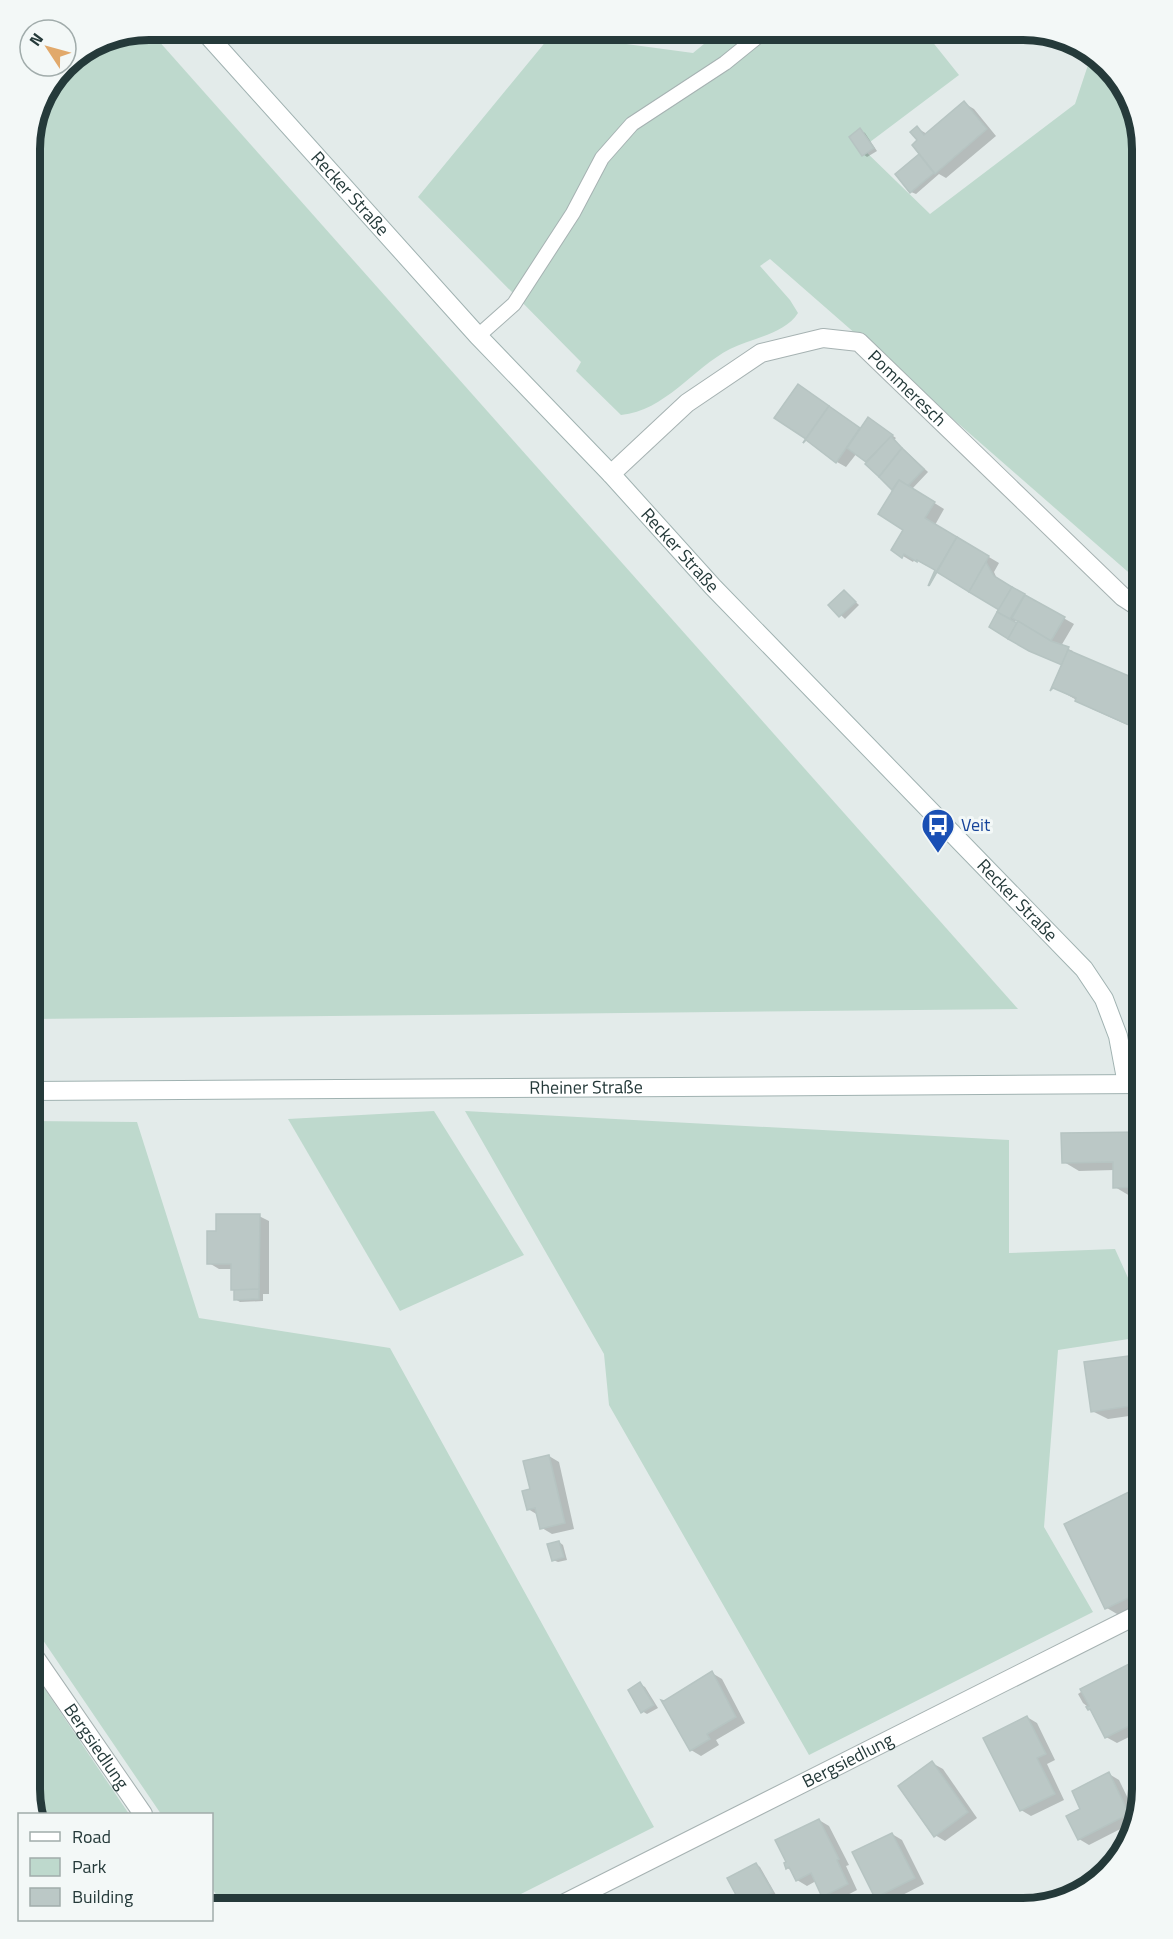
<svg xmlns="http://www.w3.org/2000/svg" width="1173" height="1939" viewBox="0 0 1173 1939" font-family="'Titillium Web',sans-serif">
	<rect width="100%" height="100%" fill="#e3ebea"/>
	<!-- green -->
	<g fill="#bed9cd">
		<path d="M149,30L1018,1009L30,1019V142L39,104L66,64L104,39Z"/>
		<path d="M721,30H923L959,75L862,148L930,214L1075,104L1092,53L1130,96L1143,150V585L770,259L760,266L790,300L798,313C785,334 752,338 730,349C693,368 665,411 621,415L576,371L581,362L418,197L552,34L693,53Z"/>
		<path d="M434,1111L524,1255L400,1311L288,1119Z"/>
		<path d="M465,1111L1009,1140V1253L1115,1249L1129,1280L1135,1338L1058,1350L1044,1527L1093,1612L809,1755L609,1405L604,1354Z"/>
		<path d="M30,1121L137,1122L199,1318L390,1348L654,1827L491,1909H225L212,1888V1814H161L30,1621Z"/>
		<path d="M30,1667L129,1814H36L30,1789Z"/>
	</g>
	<!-- shadow -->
	<g fill="#0003" fill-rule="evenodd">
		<path d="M639,30H655L646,34Z"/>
		<path d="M964,103L974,109L996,136L946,178L939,174L916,194L911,192L919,156L925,160L917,128L927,134Z"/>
		<path d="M860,130L865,133L877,151L867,157L863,154Z"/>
		<path d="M808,392L861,429L872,422L896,438L894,440L928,472L912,489L944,509L935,525L999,563L994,572L998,581L1074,624L1061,646L1073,651L1072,653L1143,684V732L1092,709L1054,687L1063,665L991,626L1001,610L928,564L927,566L915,559L913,562L893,550L905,529L895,489L867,463L868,461L857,453L846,467L837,462ZM1016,619L1019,621L1017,625L1014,623Z"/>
		<path d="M844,592L859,605L845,619L830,605Z"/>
		<path d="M1143,1134L1141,1196H1130L1115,1187L1114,1170L1079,1171L1064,1162Z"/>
		<path d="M259,1216L269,1221V1294H263V1301L240,1302L235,1299L232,1269H219L209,1263L218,1233Z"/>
		<path d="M1143,1355V1414L1108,1419L1092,1411Z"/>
		<path d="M549,1456L559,1462L574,1529L552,1534L542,1528L538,1515L528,1509L532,1490Z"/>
		<path d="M1143,1487V1612L1127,1620L1107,1608L1066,1525Z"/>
		<path d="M559,1542L563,1545L567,1560L558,1562L553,1560Z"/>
		<path d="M1143,1661V1730L1117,1743L1106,1737L1093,1711L1083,1703L1078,1694L1081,1692L1085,1694Z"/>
		<path d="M712,1673L722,1679L745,1723L716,1740L719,1745L701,1756L691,1750Z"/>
		<path d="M640,1684L645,1687L658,1708L647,1714L642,1711Z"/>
		<path d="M1027,1717L1037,1723L1055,1760L1047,1764L1064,1800L1031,1816L1021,1810Z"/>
		<path d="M932,1763L943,1769L977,1818L945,1841L935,1835Z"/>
		<path d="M1109,1774L1119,1780L1136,1815L1134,1822L1089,1845L1079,1839Z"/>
		<path d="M819,1820L829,1826L849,1865L846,1866L857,1890L834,1902L824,1896L816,1881L807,1886L797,1880L793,1871L787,1868Z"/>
		<path d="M892,1834L902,1840L924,1884L887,1903L877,1897Z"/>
		<path d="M756,1864L760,1867L776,1895L748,1909L744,1907Z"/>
	</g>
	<!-- building -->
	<g fill="#bbc8c6" stroke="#b6c4c2" stroke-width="1.5">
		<path d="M964,101L987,129L935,174L912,145L917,140L910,132L917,126L924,135Z"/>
		<path d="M860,128L874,148L862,156L849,137Z"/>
		<path d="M919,154L934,173L910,193L895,174Z"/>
		<path d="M798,384L829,406L803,443L806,439L774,418Z"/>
		<path d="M829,406L860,428L836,463L806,440L803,443Z"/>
		<path d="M868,417L893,435L866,462L847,448Z"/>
		<path d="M891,436L902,448L879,477L865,464Z"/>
		<path d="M902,448L924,469L908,486L899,480L892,490L879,477Z"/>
		<path d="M899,480L935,502L925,518L957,537L928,586L935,570L917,560V562L904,554L902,558L891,550L903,530L878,514Z"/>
		<path d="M957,537L989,556L986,562L969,592L937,572L929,586Z"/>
		<path d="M986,562L994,576L1012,587L999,610L969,592Z"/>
		<path d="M1012,587L1025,594L1010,619L997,612Z"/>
		<path d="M844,590L856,602L839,617L828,605Z"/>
		<path d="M1025,595L1065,617L1051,641L1012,618Z"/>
		<path d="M997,612L1017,623L1008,639L989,627Z"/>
		<path d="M1018,621L1051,641L1069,647L1062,665L1029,651L1008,639Z"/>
		<path d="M1068,650L1143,682V728L1130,722L1129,725L1075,701L1076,698L1053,688L1050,691Z"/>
		<path d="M1143,1132V1257H1141L1139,1187L1113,1188V1162L1062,1163L1061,1133Z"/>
		<path d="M216,1214H260L259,1290H231V1264H207V1231H216Z"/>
		<path d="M259,1289V1299L234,1300V1290Z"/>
		<path d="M1143,1354V1404L1091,1412L1084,1362Z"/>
		<path d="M549,1455L565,1523L540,1529L535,1508L527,1510L522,1491L530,1489L523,1461Z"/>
		<path d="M1143,1485V1591L1105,1609L1064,1524Z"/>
		<path d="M559,1541L564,1557L552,1561L547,1544Z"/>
		<path d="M1143,1659V1687L1132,1665Z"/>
		<path d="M1131,1663L1143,1687V1719L1105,1738L1090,1709L1088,1710L1086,1707L1089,1706L1080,1689Z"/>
		<path d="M712,1671L736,1717L707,1734L710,1739L690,1751L661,1700L664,1701Z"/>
		<path d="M640,1682L654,1705L641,1713L628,1690Z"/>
		<path d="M1027,1716L1046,1754L1037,1758L1055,1794L1020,1811L983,1738Z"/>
		<path d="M932,1761L968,1812L934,1837L898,1786Z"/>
		<path d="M1109,1772L1129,1814L1078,1840L1066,1816L1080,1809L1072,1791Z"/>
		<path d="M819,1819L839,1859L837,1860L848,1884L822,1897L811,1873L796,1881L789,1867L786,1869L784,1863L786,1862L775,1840Z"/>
		<path d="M892,1833L915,1878L875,1898L852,1852Z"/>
		<path d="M756,1863L773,1892L743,1908L727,1878Z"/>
	</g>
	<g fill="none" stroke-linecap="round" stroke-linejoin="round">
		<!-- lane casing -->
		<g stroke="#a6b2b2" stroke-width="16">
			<path id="lane" d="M478,336L514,304L573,213L602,158L632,124L725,63L762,33"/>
		</g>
		<!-- street casing -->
		<g stroke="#a6b2b2" stroke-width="20">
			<g id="street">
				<path id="s1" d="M611,474L687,403L761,353L823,338L859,342L1123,597L1143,610"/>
				<path id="s2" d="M30,1650L143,1814"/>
				<path id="s3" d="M553,1909L1143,1612"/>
			</g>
		</g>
		<!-- secondary casing -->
		<g stroke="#a0b2b1" stroke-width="20">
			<g id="secondary">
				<path id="s4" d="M203,30L478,336L611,474L713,587L1084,969L1104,999L1118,1036L1127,1084"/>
				<path id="s5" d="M30,1091L1143,1084"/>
			</g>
		</g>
		<!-- lane -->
		<use href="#lane" stroke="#fff" stroke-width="14"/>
		<!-- street -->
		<use href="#street" stroke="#fff" stroke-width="18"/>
		<!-- secondary -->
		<use href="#secondary" stroke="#fff" stroke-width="18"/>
	</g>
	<!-- icons -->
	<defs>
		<g id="bus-pin" transform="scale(1.725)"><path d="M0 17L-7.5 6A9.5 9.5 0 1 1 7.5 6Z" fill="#1a4fb4" stroke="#f3f8f7"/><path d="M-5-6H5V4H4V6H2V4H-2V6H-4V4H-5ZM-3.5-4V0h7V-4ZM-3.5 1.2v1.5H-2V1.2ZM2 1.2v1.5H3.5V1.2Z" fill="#fff"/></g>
	</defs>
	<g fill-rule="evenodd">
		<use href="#bus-pin" x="938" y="825"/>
	</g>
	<g text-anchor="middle" stroke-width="6" stroke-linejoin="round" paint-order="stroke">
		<!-- street labels -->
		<g font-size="18" fill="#253a3a" stroke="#f3f8f7">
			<text dy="6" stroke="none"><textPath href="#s4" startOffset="220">Recker Straße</textPath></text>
			<text dy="6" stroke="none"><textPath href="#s1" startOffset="360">Pommeresch</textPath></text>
			<text dy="6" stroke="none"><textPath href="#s4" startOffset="706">Recker Straße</textPath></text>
			<text dy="6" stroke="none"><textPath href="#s4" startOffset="1192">Recker Straße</textPath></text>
			<text dy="6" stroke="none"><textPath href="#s5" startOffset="556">Rheiner Straße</textPath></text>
			<text dy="6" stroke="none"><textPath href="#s2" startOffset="117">Bergsiedlung</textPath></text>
			<text dy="6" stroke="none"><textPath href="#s3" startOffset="330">Bergsiedlung</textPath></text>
		</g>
		<!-- transit labels -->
		<g font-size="18" fill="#164399" stroke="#f3f8f7" text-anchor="start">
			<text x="961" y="831">Veit</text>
		</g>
	</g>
	<!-- crop -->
	<path d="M0 0H1173V1939H0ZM149 40H1023A109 109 0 0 1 1132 149V1789A109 109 0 0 1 1023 1898H149A109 109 0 0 1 40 1789V149A109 109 0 0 1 149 40Z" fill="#f3f8f7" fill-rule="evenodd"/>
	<path fill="none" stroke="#253a3a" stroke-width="8" d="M149 40H1023A109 109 0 0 1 1132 149V1789A109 109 0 0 1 1023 1898H149A109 109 0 0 1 40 1789V149A109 109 0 0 1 149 40Z"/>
	<!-- legend -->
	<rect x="18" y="1813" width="195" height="108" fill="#f3f8f7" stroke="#a1acab" stroke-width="1.5"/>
	<rect x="30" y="1832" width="30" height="9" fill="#ffffff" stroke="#a1acab" stroke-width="1.5"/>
	<text x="72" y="1843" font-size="18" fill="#253a3a">Road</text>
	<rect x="30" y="1858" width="30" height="18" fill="#bed9cd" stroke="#a1acab" stroke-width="1.5"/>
	<text x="72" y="1873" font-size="18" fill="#253a3a">Park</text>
	<rect x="30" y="1888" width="30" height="18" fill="#bbc8c6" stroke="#a1acab" stroke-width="1.5"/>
	<text x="72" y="1903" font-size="18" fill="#253a3a">Building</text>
	<!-- north arrow -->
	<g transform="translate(48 48) rotate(306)"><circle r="28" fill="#f3f8f7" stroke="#a1acab" stroke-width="1.5"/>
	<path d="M0-4.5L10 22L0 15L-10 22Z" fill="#e1a96b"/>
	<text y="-9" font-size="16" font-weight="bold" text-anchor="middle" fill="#253a3a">N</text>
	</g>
</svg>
